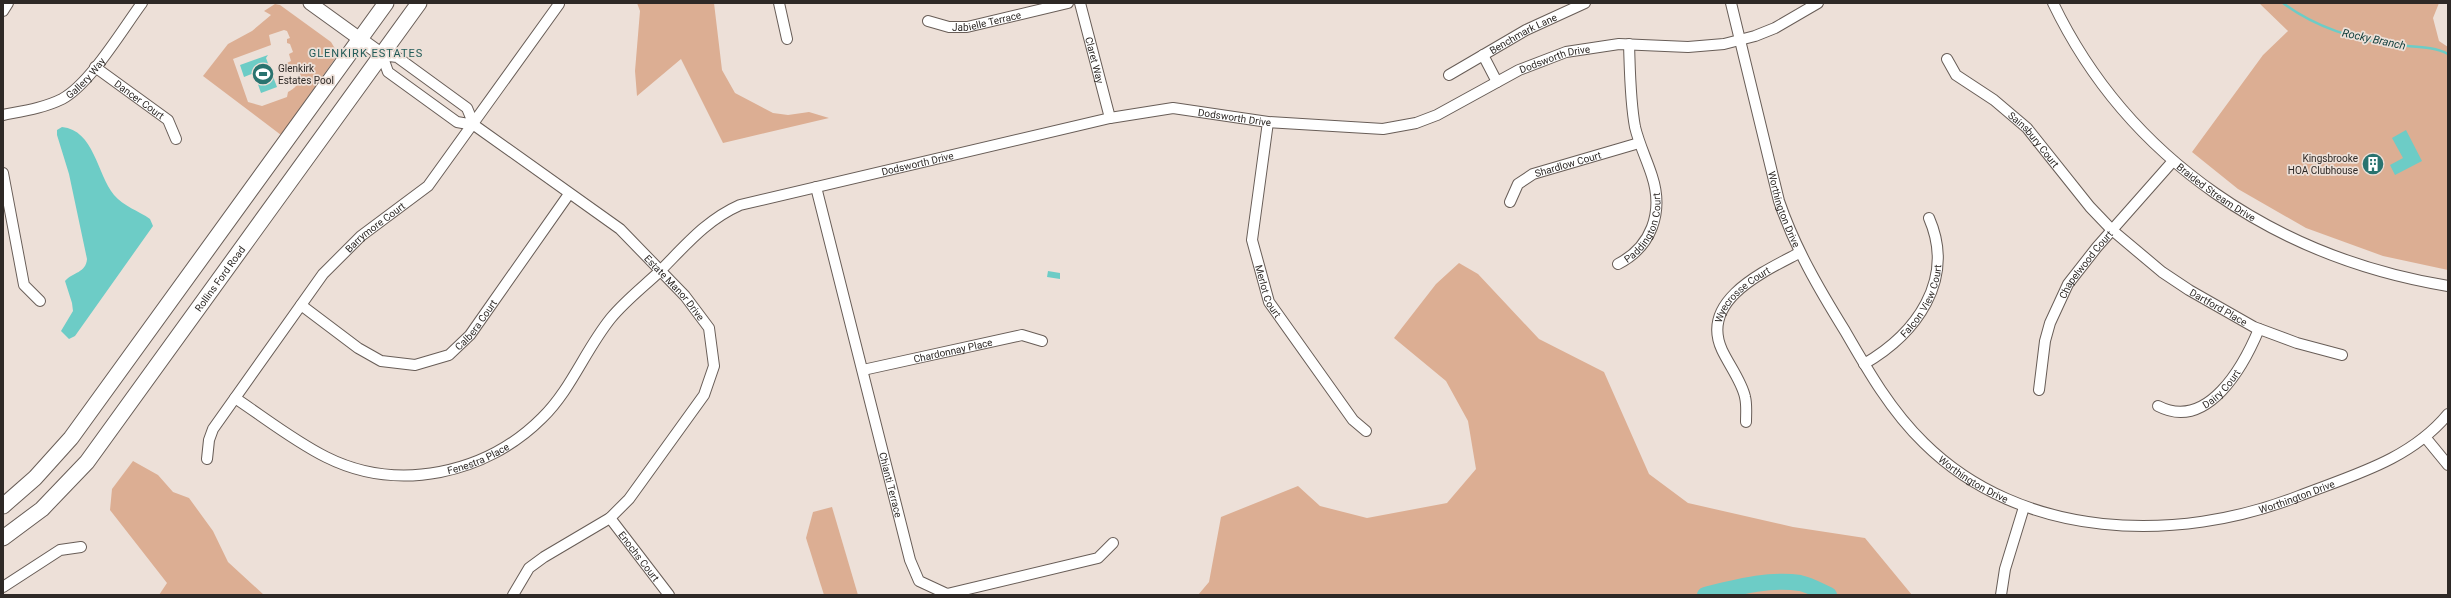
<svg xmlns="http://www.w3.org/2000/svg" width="2451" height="598" viewBox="0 0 2451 598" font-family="Roboto,sans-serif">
	<rect width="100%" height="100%" fill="#ede0d8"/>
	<!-- green -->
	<g fill="#dcae93" fill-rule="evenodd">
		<path d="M637,3H714L722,70L735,93L773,113L788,115L809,112L829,118L723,143L681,59L637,96L635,71L640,11Z"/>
		<path d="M2259,3H2439L2433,18L2439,41L2448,47V270L2383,256L2306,228L2238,189L2192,152L2263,55L2288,31Z"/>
		<path d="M275,4L280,5L331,42L337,52L334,60L281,135L203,76L228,44L252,31L271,15L264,11ZM284,30L287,31L290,38L287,39V43L290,44L293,52L289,54L291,61L287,63C290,66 292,65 295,68C307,75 297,88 288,92L287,97L262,106L248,102L233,59L271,45L269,35Z"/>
		<path d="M1459,263L1478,274L1539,339L1604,372L1649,474L1688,503L1793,527L1865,538L1912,595H1198L1209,582L1221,517L1298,486L1320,506L1367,518L1447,503L1476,469L1468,421L1446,381L1394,338L1436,284Z"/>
		<path d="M133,461L158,475L173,492L189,498L213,531L228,562L264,595H159L167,583L110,510L112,489Z"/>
		<path d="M832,507L858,595H824L806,538L813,512Z"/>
	</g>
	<!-- water -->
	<g fill="#6dccc6">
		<path d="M268,55L266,58L277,87L261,93L254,73L244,77L240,65Z"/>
		<path d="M62,127C94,130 97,174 114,195C123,206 139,211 150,219L153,226L75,336L69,339L61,331L73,311L72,303L65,281C73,272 86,273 87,259L69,174L57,135V130Z"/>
		<path d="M2406,130L2422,161L2395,175L2390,165L2403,158L2392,138Z"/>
		<path d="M1048,271L1060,273V279L1047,277Z"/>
	</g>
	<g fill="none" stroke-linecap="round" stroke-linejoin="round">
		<!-- stream -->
		<path stroke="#6dccc6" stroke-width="2.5" d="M2283,3C2315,27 2357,40 2397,45C2413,47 2434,46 2448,54"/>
		<!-- river -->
		<path stroke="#6dccc6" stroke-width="16" d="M1705,595C1734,588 1769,578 1800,583C1810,585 1820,591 1829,595"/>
		<!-- minor casing -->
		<g stroke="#685d57" stroke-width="12">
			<g id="minor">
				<path d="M779,3L787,39"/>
				<path id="s1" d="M1080,3L1110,118"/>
				<path id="s2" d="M1731,3L1779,201C1795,248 1819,289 1845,331C1868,371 1891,411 1924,443C2022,540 2177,544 2299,496C2353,475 2410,460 2448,414"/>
				<path id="s3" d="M2053,3C2129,161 2278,258 2448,286"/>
				<path d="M3,11L8,3"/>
				<path id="s4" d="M928,21L949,27H967L1068,3"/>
				<path d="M1483,55L1497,82"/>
				<path id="s5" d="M1947,59L1956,75L1994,100L2027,128L2090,207L2112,230L2162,272L2189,290L2254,327L2297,343L2342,355"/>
				<path id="s6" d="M95,67L168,120L176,139"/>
				<path id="s7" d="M1449,75L1526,30L1585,3"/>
				<path id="s8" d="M3,115C23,111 44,108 62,99C90,84 122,30 142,3"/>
				<path id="s9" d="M1268,122L1252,240L1269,302L1353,420L1366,431"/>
				<path id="s10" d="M474,125L467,108L397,57L382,55L388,72L457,122L474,125L620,229L685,296L709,328L714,366L704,395L629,499L610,518L544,557L529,568L513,595"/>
				<path d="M3,173L24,285L40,301"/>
				<path id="s11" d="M816,187L910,560L919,581L947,594L1098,558L1113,543"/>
				<path id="s12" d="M1510,202L1518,184L1533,174L1639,143"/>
				<path id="s13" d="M1618,264C1651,247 1664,213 1652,176C1647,160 1639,144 1635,127C1630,100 1630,72 1629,44"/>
				<path id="s14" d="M301,305L358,348L381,361L415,365L449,355L470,335L569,194"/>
				<path id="s15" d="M1864,364C1916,334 1956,280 1929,218"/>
				<path id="s16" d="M863,370L1022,335L1042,341"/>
				<path id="s17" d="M2039,390L2045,341L2050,323L2068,284L2097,247L2173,161"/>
				<path id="s18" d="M235,398C265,418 294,441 326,457C398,493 486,474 542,418C571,390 585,350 611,318C625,301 643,287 659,272C685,246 706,220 740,205L1110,118L1173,108L1268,122L1383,129L1416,123L1437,115L1519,70L1566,52L1619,44L1688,47L1724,44L1755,36L1775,28L1818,3"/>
				<path id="s19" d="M2158,406C2208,432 2244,365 2259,329"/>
				<path id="s20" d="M1746,422C1746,414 1747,405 1745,397C1742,382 1729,365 1722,350C1699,300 1765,271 1799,253"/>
				<path d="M2425,437L2448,465"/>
				<path id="s21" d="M207,459L209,440L213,429L323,274L361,236L428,186L559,4"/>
				<path id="s22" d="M610,518L669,595"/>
				<path d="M3,587L60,550L81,547"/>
				<path d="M2001,595L2005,569L2024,507"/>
			</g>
		</g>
		<!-- tertiary casing -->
		<g stroke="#685d57" stroke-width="15">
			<path id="tertiary" d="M310,3L382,55"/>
		</g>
		<!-- secondary casing -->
		<g stroke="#685d57" stroke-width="17">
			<g id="secondary">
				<path d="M3,506L35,478L71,438L386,3"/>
				<path id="s23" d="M3,538L42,509L87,462L419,3"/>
			</g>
		</g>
		<!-- minor -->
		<use href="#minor" stroke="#fff" stroke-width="10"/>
		<!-- tertiary -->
		<use href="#tertiary" stroke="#fff" stroke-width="13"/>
		<!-- secondary -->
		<use href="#secondary" stroke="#fff" stroke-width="15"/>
	</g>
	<!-- icons -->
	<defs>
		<g id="stadium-disc" transform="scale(1.15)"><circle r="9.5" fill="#29736f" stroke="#ede0d8"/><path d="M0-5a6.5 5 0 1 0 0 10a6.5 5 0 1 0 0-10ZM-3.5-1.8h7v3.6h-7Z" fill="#fff"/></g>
		<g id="building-disc" transform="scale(1.15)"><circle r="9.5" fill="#29736f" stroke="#ede0d8"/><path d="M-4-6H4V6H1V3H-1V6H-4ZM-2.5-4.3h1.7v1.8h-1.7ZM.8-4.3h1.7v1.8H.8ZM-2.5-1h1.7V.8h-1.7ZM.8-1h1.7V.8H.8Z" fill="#fff"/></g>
	</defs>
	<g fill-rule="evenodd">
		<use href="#stadium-disc" x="263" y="74"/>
		<use href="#building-disc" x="2373" y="164"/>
	</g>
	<g text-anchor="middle" stroke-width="3.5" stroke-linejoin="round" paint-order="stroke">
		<!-- street labels -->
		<g font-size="10" fill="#2e2926" stroke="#ede0d8">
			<text dy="4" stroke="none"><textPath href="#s4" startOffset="60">Jabielle Terrace</textPath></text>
			<text dy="4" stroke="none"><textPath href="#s7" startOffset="85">Benchmark Lane</textPath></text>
			<text dy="4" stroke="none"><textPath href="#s1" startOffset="59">Claret Way</textPath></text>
			<text dy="4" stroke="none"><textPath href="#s18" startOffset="1479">Dodsworth Drive</textPath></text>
			<text dy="4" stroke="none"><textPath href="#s8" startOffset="93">Gallery Way</textPath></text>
			<text dy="4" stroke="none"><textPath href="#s6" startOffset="55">Dancer Court</textPath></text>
			<text dy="4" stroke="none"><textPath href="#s18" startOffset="1143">Dodsworth Drive</textPath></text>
			<text dy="4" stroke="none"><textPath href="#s5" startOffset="120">Sainsbury Court</textPath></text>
			<text dy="4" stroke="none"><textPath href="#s18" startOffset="819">Dodsworth Drive</textPath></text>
			<text dy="4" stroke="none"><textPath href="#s12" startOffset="74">Shardlow Court</textPath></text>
			<text dy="4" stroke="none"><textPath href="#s3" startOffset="253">Braided Stream Drive</textPath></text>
			<text dy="4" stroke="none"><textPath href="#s2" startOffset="213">Worthington Drive</textPath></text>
			<text dy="4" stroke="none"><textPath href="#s13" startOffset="47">Paddington Court</textPath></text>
			<text dy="4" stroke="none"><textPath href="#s21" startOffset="291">Barrymore Court</textPath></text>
			<text dy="4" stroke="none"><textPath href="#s17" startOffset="137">Chapelwood Court</textPath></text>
			<text dy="4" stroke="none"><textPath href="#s23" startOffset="340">Rollins Ford Road</textPath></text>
			<text dy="4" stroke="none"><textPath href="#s10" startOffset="500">Estate Manor Drive</textPath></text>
			<text dy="4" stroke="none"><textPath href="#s9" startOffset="173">Merlot Court</textPath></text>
			<text dy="4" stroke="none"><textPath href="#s20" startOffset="144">Wyecrosse Court</textPath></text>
			<text dy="4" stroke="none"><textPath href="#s15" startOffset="88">Falcon View Court</textPath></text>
			<text dy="4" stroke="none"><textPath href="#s5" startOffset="372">Dartford Place</textPath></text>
			<text dy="4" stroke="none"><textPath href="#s14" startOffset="208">Calbera Court</textPath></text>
			<text dy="4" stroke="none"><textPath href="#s16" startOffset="92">Chardonnay Place</textPath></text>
			<text dy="4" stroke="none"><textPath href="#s19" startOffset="72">Dairy Court</textPath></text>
			<text dy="4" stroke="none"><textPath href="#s18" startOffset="266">Fenestra Place</textPath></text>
			<text dy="4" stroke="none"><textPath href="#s2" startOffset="549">Worthington Drive</textPath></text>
			<text dy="4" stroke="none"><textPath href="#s11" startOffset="307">Chianti Terrace</textPath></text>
			<text dy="4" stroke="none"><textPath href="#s2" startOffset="885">Worthington Drive</textPath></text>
			<text dy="4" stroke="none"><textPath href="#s22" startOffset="48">Enochs Court</textPath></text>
		</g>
		<!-- poi labels -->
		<g font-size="10" fill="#2e2926" stroke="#ede0d8" text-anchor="start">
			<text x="278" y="72">Glenkirk<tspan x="278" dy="12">Estates Pool</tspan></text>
			<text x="2358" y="162" text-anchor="end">Kingsbrooke<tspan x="2358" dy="12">HOA Clubhouse</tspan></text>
		</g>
		<!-- water labels -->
		<g font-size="11" font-style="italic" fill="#15413f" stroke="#ede0d8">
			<text transform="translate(2374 39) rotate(12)" y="4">Rocky Branch</text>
		</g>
		<!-- neighbourhood labels -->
		<g font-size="11" letter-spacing="1" fill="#215b58" stroke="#ede0d8">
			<text x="366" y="57">GLENKIRK ESTATES</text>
		</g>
	</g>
	<!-- border -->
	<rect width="2451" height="598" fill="none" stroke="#2e2926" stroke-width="8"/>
</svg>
